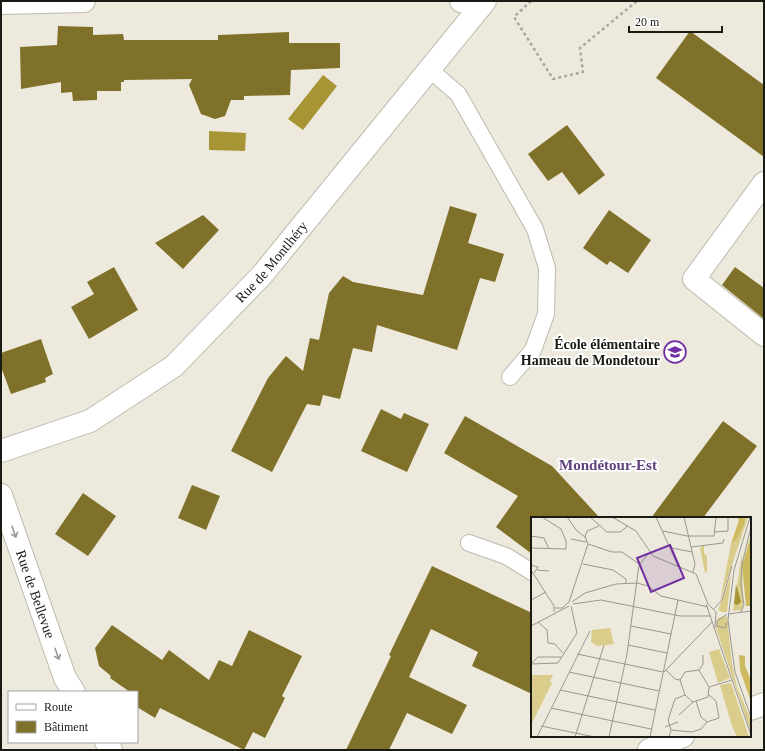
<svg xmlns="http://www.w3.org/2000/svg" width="765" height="751" viewBox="0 0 765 751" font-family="'Times New Roman',serif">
	<rect width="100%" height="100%" fill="#edeadd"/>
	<!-- water -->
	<g fill="#a79434">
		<path d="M323,75L337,86L303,130L288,119Z"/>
		<path d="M209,131L246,133L245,151L209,150Z"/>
	</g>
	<!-- building -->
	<g fill="#80712a">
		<path d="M58,26L93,27V35L123,34L124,40H218V35L289,32V43H340V68L291,70L290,95L244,96V100H231L225,116L215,119L201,114L189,85L192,79L124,80V82H121V91H97V100L73,101L72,92L61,93V82L21,89L20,47L57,45Z"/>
		<path d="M690,31L764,85V157L656,78Z"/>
		<path d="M567,125L605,175L579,195L562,172L548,181L528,154Z"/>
		<path d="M450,206L477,214L468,243L504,254L495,282L480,278L457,350L377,325L372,352L353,348L340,399L323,395L320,406L307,404L272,472L231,451L268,378L286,356L303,371L310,338L319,340L329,293L343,276L353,282L423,295Z"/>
		<path d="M609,210L651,240L628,273L610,261L607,265L583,248Z"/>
		<path d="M203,215L219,230L183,269L155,243Z"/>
		<path d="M114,267L138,310L89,339L71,307L94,294L87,282Z"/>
		<path d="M735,267L764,288V319L722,285Z"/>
		<path d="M41,339L53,374L45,378L46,382L11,394L1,367V353Z"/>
		<path d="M381,409L401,419L404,413L429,424L407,472L361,451Z"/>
		<path d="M465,416L552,466L600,518H532V554L496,527L518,496L444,453Z"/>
		<path d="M723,421L757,446L703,518H651Z"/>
		<path d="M192,485L220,496L206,530L178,518Z"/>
		<path d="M83,493L116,516L88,556L55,534Z"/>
		<path d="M432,566L532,613V694L472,666L478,652L431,629L409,677L467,705L452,734L407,713L389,750H346L391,656L389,655Z"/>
		<path d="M112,625L162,660L169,650L209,680L219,660L232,666L249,630L302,656L282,696L285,698L265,738L253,732L244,750L160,708L155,718L137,707V692H130L110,678L111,676L99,666L95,648Z"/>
	</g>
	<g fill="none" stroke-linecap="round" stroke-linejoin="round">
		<!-- lane casing -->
		<g stroke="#bcbaad" stroke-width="18">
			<g id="lane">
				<path d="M429,69L458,94L535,229L547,268L546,314L533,350L510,377"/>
				<path d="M469,543L506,556L532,572"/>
			</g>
		</g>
		<!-- street casing -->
		<g stroke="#bcbaad" stroke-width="24">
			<g id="street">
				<path d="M461,1L481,6"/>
				<path d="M1,3L84,1"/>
				<path d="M764,183L694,279L764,335"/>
				<path id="s1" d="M1,495L65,678L74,692"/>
				<path d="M750,709L764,704"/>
				<path d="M106,742L111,750"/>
				<path d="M649,750L683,736"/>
			</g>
		</g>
		<!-- secondary casing -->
		<g stroke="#bcbaad" stroke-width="24">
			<g id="secondary">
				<path id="s2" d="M1,451L90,421L174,366L262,275L485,1"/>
			</g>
		</g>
		<!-- path -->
		<path stroke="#aaa89d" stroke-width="2.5" stroke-dasharray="3 3" stroke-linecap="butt" d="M531,1L514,17L553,79L583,72L580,48L637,1"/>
		<!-- lane -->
		<use href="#lane" stroke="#fff" stroke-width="16"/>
		<!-- street -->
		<use href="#street" stroke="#fff" stroke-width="22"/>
		<!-- secondary -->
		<use href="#secondary" stroke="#fff" stroke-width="22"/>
	</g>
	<!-- one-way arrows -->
	<defs><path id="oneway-shaft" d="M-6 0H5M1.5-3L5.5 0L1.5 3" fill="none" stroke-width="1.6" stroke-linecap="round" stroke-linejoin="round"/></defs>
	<g stroke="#989896">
		<use href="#oneway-shaft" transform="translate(14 532) rotate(71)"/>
		<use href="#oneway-shaft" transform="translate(57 654) rotate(71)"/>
	</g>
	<!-- icons -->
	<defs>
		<g id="school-ring" transform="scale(1.15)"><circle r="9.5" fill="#fff" stroke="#722ea2" stroke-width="1.5"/><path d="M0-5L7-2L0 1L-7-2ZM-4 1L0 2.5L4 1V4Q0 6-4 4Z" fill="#722ea2"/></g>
	</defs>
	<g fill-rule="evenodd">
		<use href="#school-ring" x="675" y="352"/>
	</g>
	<g text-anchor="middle" stroke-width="4" stroke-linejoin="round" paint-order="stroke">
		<!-- street labels -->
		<g font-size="14" fill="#1a1a15" stroke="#fff">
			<text dy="5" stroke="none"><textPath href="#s2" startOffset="337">Rue de Montlhéry</textPath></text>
			<text dy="5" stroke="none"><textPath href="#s1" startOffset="105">Rue de Bellevue</textPath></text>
		</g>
		<!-- poi labels -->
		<g font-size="14" font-weight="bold" fill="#1a1a15" stroke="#fff" text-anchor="end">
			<text x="660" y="349">École élémentaire<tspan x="660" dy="16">Hameau de Mondetour</tspan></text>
		</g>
		<!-- neighbourhood labels -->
		<g font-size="15" font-weight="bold" fill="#60417c" stroke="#fff">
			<text x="608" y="470">Mondétour-Est</text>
		</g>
	</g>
	<!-- overview -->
	<g transform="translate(531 517)">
		<rect width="220" height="220" fill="#edeadd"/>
		<path d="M214,0H217L189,84L200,27L205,23ZM173,28V36L176,39V55L174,56L169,31ZM211,36L212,88L211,93L202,94ZM200,58L196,95H191L187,93ZM196,99L201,147L206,170L220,203V216L185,111L187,101ZM79,111L83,127L67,129L60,125L61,113ZM188,132L199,161L187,166L178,135ZM24,154L19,164L21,166L0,208V158H22ZM200,166L218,220H206L201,209L189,168Z" fill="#dacc8a"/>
		<path d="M206,0H214L213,8L205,23L200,27L208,3ZM220,18V89H215L211,49ZM208,138L214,139V149L220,163V185L209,153Z" fill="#ceba5e"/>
		<path d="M205,67L210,85L206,88L203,87Z" fill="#a79434"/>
		<path fill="none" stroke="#99978d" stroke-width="1" d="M36,0L46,14L54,20M59,0L76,15H89L97,9M81,0L105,14L122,39L165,57L177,87L185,95L184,111M125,0L147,49M153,0L164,47L162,55M219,0L203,53L197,103L204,155L220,200M68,9L56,14L54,20L57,27L81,35H91L108,47M132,14L156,19H183L185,0M184,15L197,14V0M0,19L13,21L18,32M40,22L55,25M160,30L192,26L193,22M0,31L35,32V24L30,12L11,0M141,31L161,35M52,47L82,53L95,62V66M0,48L7,50L3,56M0,53L23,89V95M6,53L18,54M0,83L15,75M41,85L54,76L85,67L106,66L117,69L130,79L177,90M42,87L70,83L149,99H180M175,87L220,218M24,91H31L38,85L57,27M182,93L191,83L201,49M210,95L213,88L210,67L211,47L220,10M198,97L220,94M7,105L16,113L17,126L24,127L32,136M196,105L194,111L186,109V104L196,97M0,109L38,89M100,109L140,117M97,128L136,136M46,137L132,155M0,147L27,146L46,116L40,89M0,147L7,140H30M135,153L144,162L149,163L154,155L168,153L178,170M168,153L172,147V138M38,155L128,174M133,155L181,105M149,163L154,178M178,170L201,163M29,173L124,193M165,184L170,200L176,205L188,201L185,184L178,178M20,191L120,212M148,198L162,185L177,180L178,170M10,209L64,220M134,210L147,205M140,213L137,203L144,182L154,178L162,185M6,220L59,114M44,220L73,128M78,220L96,137L108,48L119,35M119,220L147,83M135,220H138L140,213L161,215L170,212L176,205"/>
		<path fill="#722ea2" fill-opacity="0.15" stroke="#722ea2" stroke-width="2" d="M139,28L153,61L120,75L106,41Z"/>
		<rect width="220" height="220" fill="none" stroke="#1a1a15" stroke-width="2"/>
	</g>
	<!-- border -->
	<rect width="765" height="751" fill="none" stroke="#1a1a15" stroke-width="4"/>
	<!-- legend -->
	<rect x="8" y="691" width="130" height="52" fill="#ffffff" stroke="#a3a3a1"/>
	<rect x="16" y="704" width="20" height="6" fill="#ffffff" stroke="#a3a3a1"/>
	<text x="44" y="711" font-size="12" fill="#1a1a15">Route</text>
	<rect x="16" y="721" width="20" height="12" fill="#80712a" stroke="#a3a3a1"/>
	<text x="44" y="731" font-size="12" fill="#1a1a15">Bâtiment</text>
	<!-- scale -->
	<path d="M629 26v6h93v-6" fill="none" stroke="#1a1a15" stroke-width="2"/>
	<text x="635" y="26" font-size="12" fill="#1a1a15" stroke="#ffffff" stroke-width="3" paint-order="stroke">20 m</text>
</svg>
